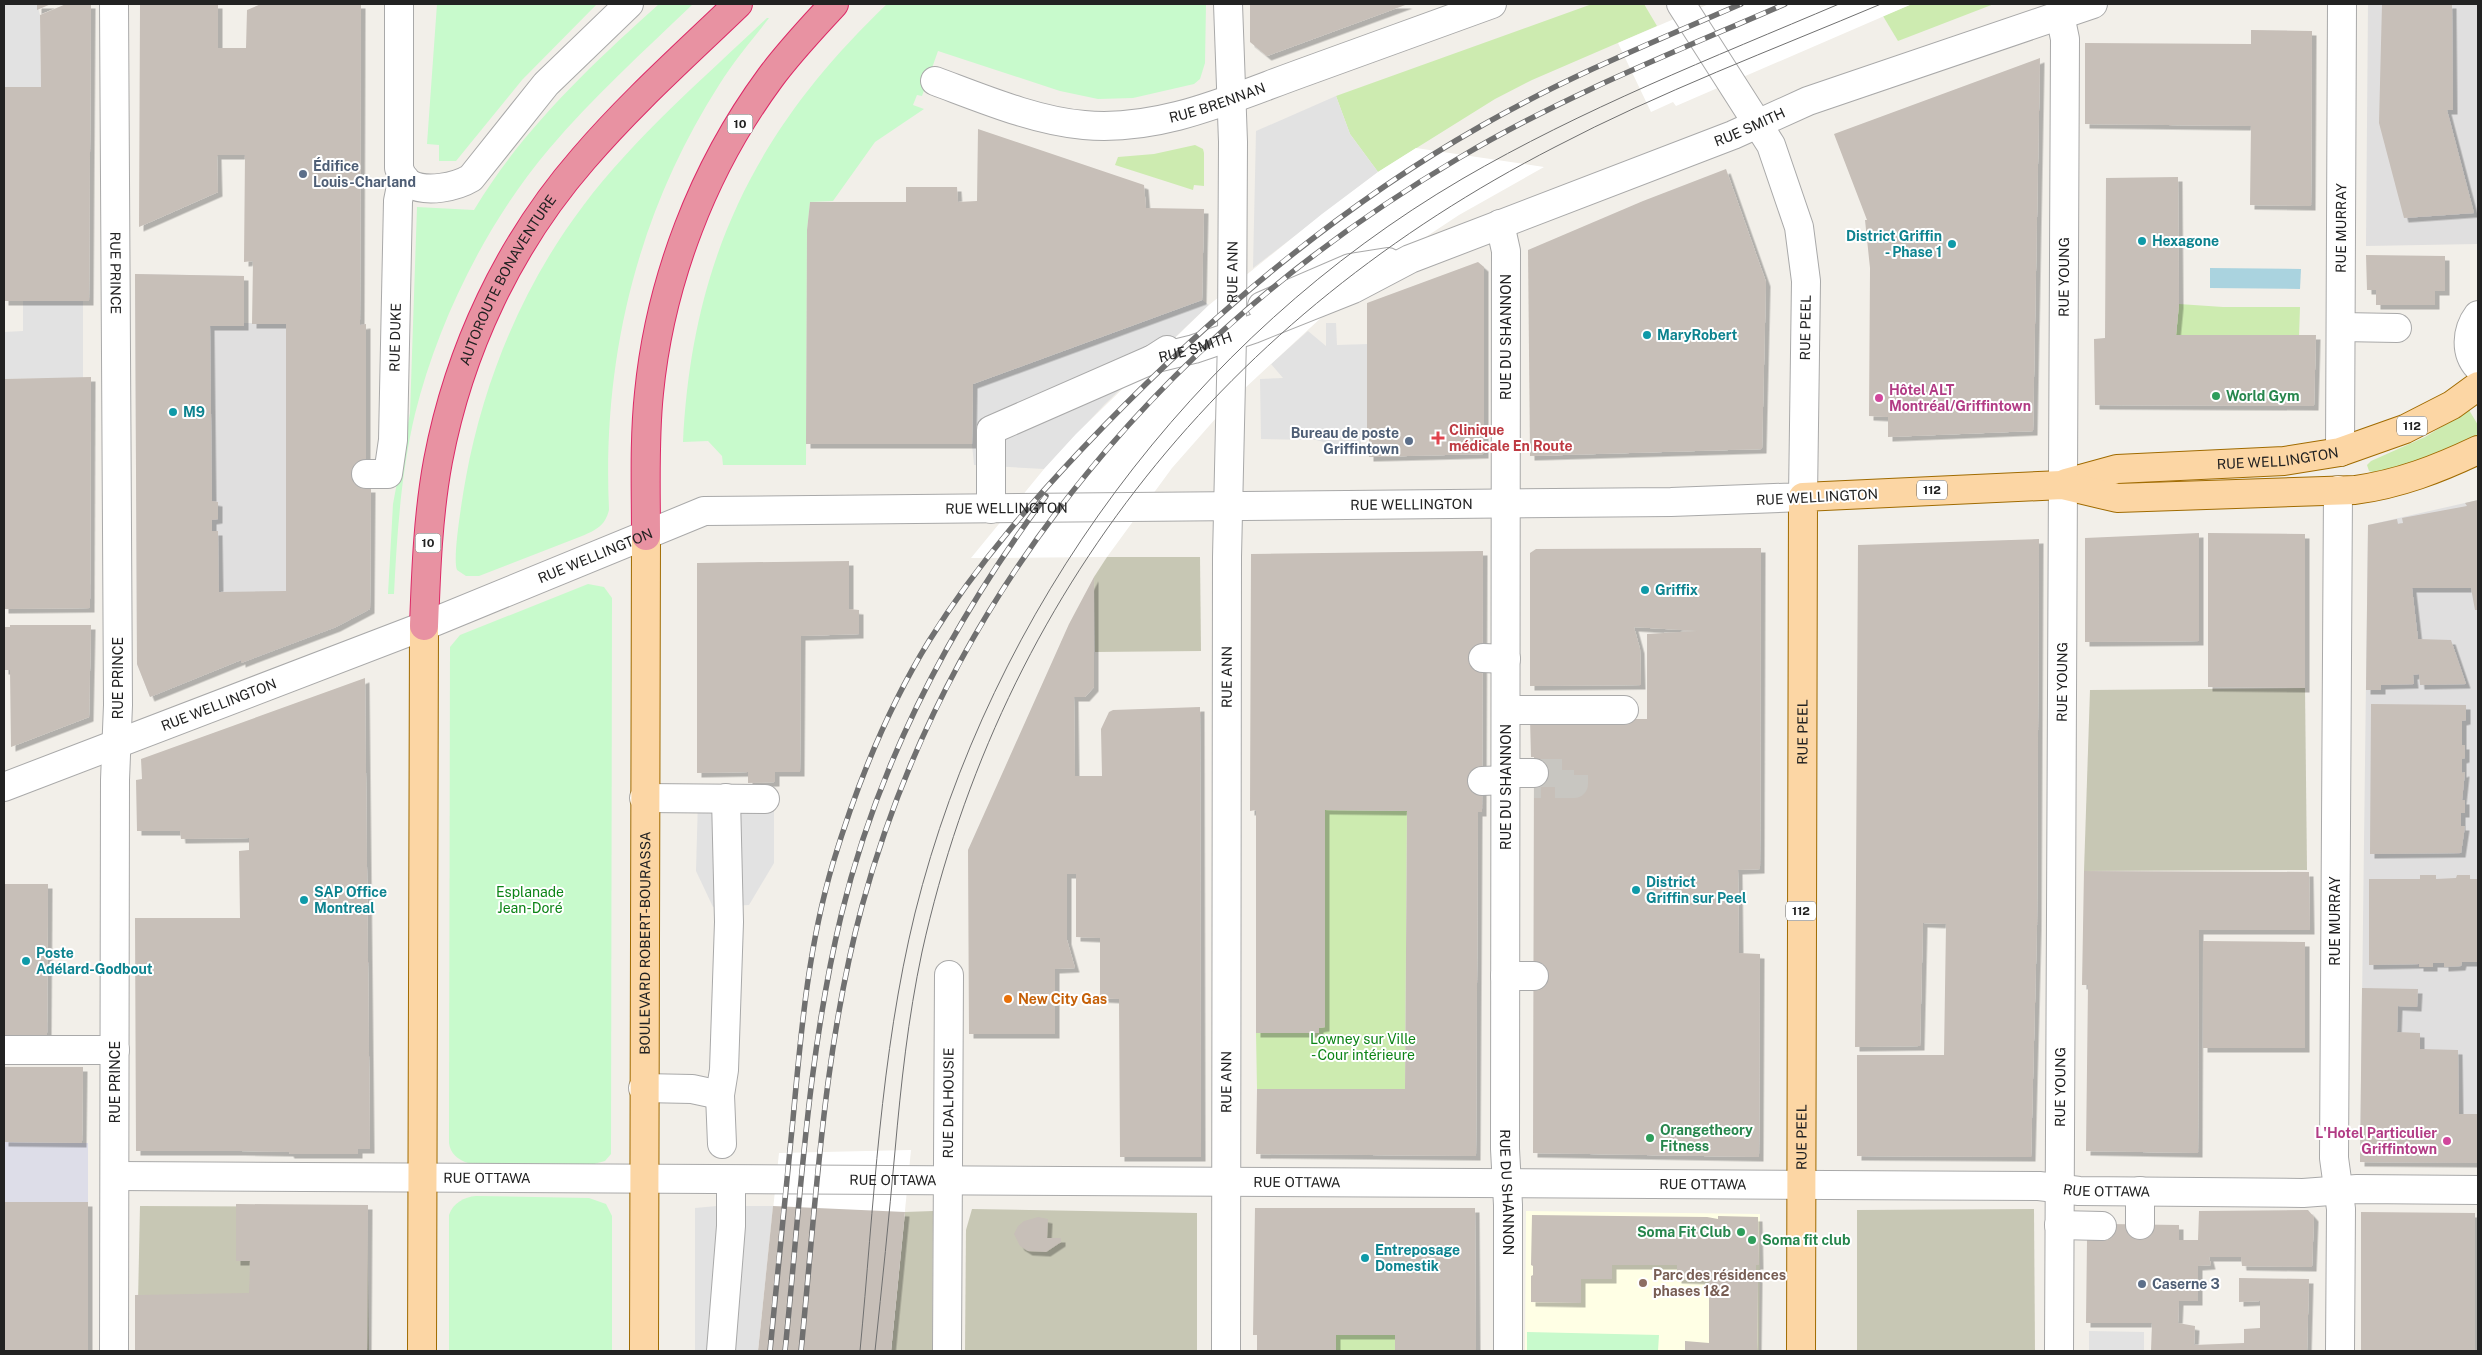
<svg xmlns="http://www.w3.org/2000/svg" width="2482" height="1355" viewBox="0 0 2482 1355" font-family="'Public Sans',sans-serif">
	<defs>
		<filter id="shadow"><feDropShadow dx="4.5" dy="4.5" stdDeviation="0" flood-color="#0004"/></filter>
	</defs>
	<rect width="100%" height="100%" fill="#f2efe9"/>
	<!-- residential -->
	<g fill="#e0dfdf">
		<path d="M2368,4H2478V244L2366,246Z"/>
		<path d="M135,274L244,276V323L366,324V488L370,537V609L336,627L241,663L240,660L150,697L137,664Z"/>
		<path d="M2478,500V1163L2360,1162L2368,525Z"/>
	</g>
	<!-- education -->
	<path fill="#ffffe5" d="M1526,1211L1760,1214L1759,1351H1525Z"/>
	<!-- construction -->
	<g fill="#c7c7b4">
		<path d="M1107,557H1200L1201,651L1095,652L1094,577Z"/>
		<path d="M2305,688L2307,870L2084,871L2090,690Z"/>
		<path d="M140,1206L367,1207L369,1351H137Z"/>
		<path d="M972,1209L1197,1213V1351H965L966,1230Z"/>
		<path d="M2034,1209L2035,1351H1857V1210Z"/>
		<path d="M933,1211L932,1351H891L905,1212Z"/>
	</g>
	<!-- grass -->
	<g fill="#cdebb0">
		<path d="M1592,4H1644L1657,26L1532,80L1495,99L1378,172L1350,134L1336,96Z"/>
		<path d="M1912,4H1994L1898,41L1883,16Z"/>
		<path d="M1195,145L1203,149L1204,153V186L1194,185L1193,190L1115,165L1118,157L1154,154Z"/>
		<path d="M2179,304L2223,307H2300L2299,337L2176,335Z"/>
		<path d="M2469,410L2478,425V434L2433,456L2377,473L2369,471L2367,465L2371,461L2425,437Z"/>
		<path d="M1325,810L1407,811L1405,1089H1257L1256,1033H1319V1028L1325,1027Z"/>
		<rect x="1336" y="1335" width="59" height="16"/>
	</g>
	<!-- park -->
	<g fill="#c8facc">
		<path d="M437,4H597L522,80L456,161H439V145L427,144Z"/>
		<path d="M659,4H693C644,51 593,97 549,149C487,222 438,321 415,414C401,473 397,534 394,594H388L393,504L410,413L417,207L474,210C521,131 591,65 659,4Z"/>
		<path d="M887,4H1206L1205,63L1200,79L1194,84L1133,98L1098,99L1060,91L938,51L922,96L917,95L913,105L924,109L875,142L833,201L810,202L807,230L806,465H723L722,456L708,441L683,442C692,259 756,129 887,4Z"/>
		<path d="M767,18H769C752,40 734,61 719,85C637,213 602,359 609,510C605,526 596,530 582,536L479,576H466L457,570C452,558 463,494 466,477C484,380 523,285 583,206C636,136 704,78 767,18Z"/>
		<path d="M588,584L604,587L612,598L611,1154L605,1161L594,1164L468,1163C458,1160 450,1153 449,1143L450,647L460,635Z"/>
		<path d="M476,1196L589,1198L606,1204L612,1216V1351H449V1215C453,1203 464,1197 476,1196Z"/>
		<path d="M1527,1332L1659,1335L1658,1351H1527Z"/>
	</g>
	<!-- parking -->
	<g fill="#e2e2e2">
		<path d="M4,4H37L40,15L41,87H4Z"/>
		<path d="M1336,96L1350,134L1378,172L1253,268L1256,131Z"/>
		<path d="M1202,300L1209,305L1105,404L1044,469L974,465L972,444L973,384Z"/>
		<path d="M23,301H83V378L4,379V332L23,331Z"/>
		<path d="M1326,323H1336L1337,345L1368,344L1367,437H1361V447H1341L1316,440L1261,439L1260,379L1283,378L1271,364L1308,331L1326,346Z"/>
		<path d="M698,799L774,800V863L749,905L713,907L696,871Z"/>
		<path d="M717,1206H773L758,1351H695V1208Z"/>
		<path d="M2089,1331L2144,1332V1351H2089Z"/>
	</g>
	<!-- plaza -->
	<path fill="#dddde8" d="M4,1142L88,1143V1202H4Z"/>
	<!-- water -->
	<path fill="#aad3df" d="M2210,268L2301,269L2300,289L2210,288Z"/>
	<!-- pier -->
	<g fill="#fff">
		<path d="M1709,4H1912L1676,106L1673,102L1651,112L1618,43Z"/>
		<path d="M1416,148L1544,167L1459,215L1388,262L1337,303L1231,401L1172,468L1107,557L971,558L1044,469L1076,434L1209,305L1322,214L1378,172Z"/>
		<path d="M911,1150L891,1351H758L779,1153Z"/>
	</g>
	<!-- building -->
	<g fill="#c7bfb8" filter="url(#shadow)">
		<path d="M37,4H51L37,10Z"/>
		<path d="M66,4H91L89,301H4V87H41L40,15Z"/>
		<path d="M140,4H218V48H246L247,10L261,4H361L360,325L366,324V488H371L370,609L336,627L241,663V660L150,697L137,664L135,274L244,276V326H210L212,501L218,502V519L212,520V531H218L219,592L286,591V324H252L253,261L244,262L245,155H217L218,192L139,227Z"/>
		<path d="M1250,4H1408L1267,56L1250,42Z"/>
		<path d="M2382,4H2452L2453,110H2447L2474,213L2404,218L2379,123Z"/>
		<path d="M2251,30L2312,31L2311,206L2250,205L2251,126L2085,124V43L2251,44Z"/>
		<path d="M2040,58L2033,431L1888,437V417L1869,416L1870,268L1865,220H1867L1834,134Z"/>
		<path d="M978,129L1144,185L1146,208L1204,209L1202,300L973,384L972,444H806L807,230L810,202H906V187H957L958,202L977,201Z"/>
		<path d="M1726,169L1766,282L1762,449L1530,456L1528,250L1643,201Z"/>
		<path d="M2178,177L2179,304L2176,335H2316L2314,406L2095,405L2094,339L2105,338L2106,178Z"/>
		<path d="M2366,255L2445,256V291H2435V305H2376V290H2367Z"/>
		<path d="M1478,262L1484,267V454L1369,457V437H1367V303Z"/>
		<path d="M91,377L90,608L4,609V379Z"/>
		<path d="M2478,500V610H2475L2471,588H2412L2418,639L2451,640L2466,684L2420,685L2419,674L2413,675L2414,684L2381,685V690H2366L2368,525L2397,519L2398,524L2403,523L2402,518L2467,506L2465,503Z"/>
		<path d="M2199,533V641L2085,642V538Z"/>
		<path d="M2208,533L2305,534V688L2208,687Z"/>
		<path d="M2039,539L2037,926L2031,1157L1857,1156V1055H1944L1946,924L1923,923L1920,1046L1855,1047L1858,545Z"/>
		<path d="M1761,548L1760,869L1738,870L1739,953L1760,954L1759,1157L1533,1153L1534,757H1531L1530,719H1647V634L1697,631L1634,627L1640,649L1641,685L1530,686V553L1536,549Z"/>
		<path d="M1483,551L1482,812H1478L1476,1156L1256,1154L1257,1089H1405L1407,811L1325,810V1027L1319,1028V1033H1256V810L1250,811L1251,554Z"/>
		<path d="M849,561V609L859,610V634L801,636L800,772H775V782L748,783V772L697,773V563Z"/>
		<path d="M1094,577V687L1085,697H1074L1075,776H1102L1101,729L1109,712L1113,710L1200,707L1201,1157H1120L1119,999L1100,998V938L1076,937V874H1067V940L1075,968L1055,969V1034H969L968,850L1069,624Z"/>
		<path d="M10,625H91L89,717L11,747L10,670H4V627H10Z"/>
		<path d="M365,678L370,1149H358V1154H290L289,1152L240,1151H136L135,918H240L239,851L249,850V838L181,839L180,831H137L136,780L142,779L141,759Z"/>
		<path d="M2371,704L2466,705V720L2462,721V745H2465V758L2462,759V773L2465,772L2462,800H2465V813H2461V826H2465L2461,853L2370,854Z"/>
		<path d="M2084,871L2309,872L2310,930H2199L2198,1153L2086,1151L2088,985H2082Z"/>
		<path d="M2420,875H2436V879L2456,878L2457,875H2470V879H2478V962H2462L2461,966L2444,967V963H2433V967H2419V964L2369,965V879H2420Z"/>
		<path d="M4,884H48L47,1038H4Z"/>
		<path d="M2203,941L2305,942V1048H2203Z"/>
		<path d="M2362,988L2418,989L2417,1007L2398,1006L2397,1032L2420,1033V1049L2458,1050L2459,1114H2478V1163L2360,1162Z"/>
		<path d="M4,1067H83L82,1143L4,1142Z"/>
		<rect x="4" y="1202" width="84" height="149"/>
		<path d="M236,1204L368,1205L367,1351H135V1295L249,1293L250,1261H236Z"/>
		<path d="M773,1206L905,1212L891,1351H758Z"/>
		<path d="M1255,1208H1475L1476,1351H1395V1335H1336V1351H1257V1335H1253Z"/>
		<path d="M2308,1210L2314,1217L2312,1267L2242,1266L2241,1257H2209L2211,1265L2198,1266V1301H2179L2178,1323L2195,1326L2194,1345L2244,1343V1329L2260,1328V1301L2239,1302V1278L2309,1279L2307,1351H2151L2152,1323H2086L2087,1240H2108V1224L2179,1225V1240H2198L2199,1211Z"/>
		<path d="M2361,1212L2475,1213V1351H2361Z"/>
		<path d="M1532,1215L1707,1217L1718,1219V1216L1758,1217L1759,1265H1756V1277L1758,1278L1757,1351H1685V1341L1709,1343V1280L1677,1279V1265H1612V1279H1581V1303L1531,1302V1276L1533,1275V1266L1531,1265Z"/>
		<path d="M1038,1217L1048,1219L1047,1238H1061V1242L1046,1252L1028,1251L1020,1246L1014,1234L1018,1226L1024,1221Z"/>
	</g>
	<g fill="none" stroke-linecap="round" stroke-linejoin="round">
		<!-- minor-tunnel -->
		<path stroke="#c8c6c1" stroke-width="28" stroke-dasharray="28 14" stroke-linecap="butt" d="M1534,773H1574V784H1534"/>
		<!-- minor casing -->
		<g stroke="#a9a9a9" stroke-width="30">
			<g id="minor">
				<path id="s1" d="M114,4L118,705L115,780L114,1351"/>
				<path d="M399,4V168C401,174 404,181 410,184C427,193 456,187 471,178L546,84L629,4"/>
				<path id="s2" d="M935,81C981,98 1035,121 1084,125C1159,132 1230,99 1299,74C1363,51 1428,27 1492,4"/>
				<path id="s3" d="M1500,224L1506,251L1505,1149L1508,1205V1351"/>
				<path d="M1262,306L1350,268L1388,262"/>
				<path d="M2478,315C2466,331 2465,353 2478,367"/>
				<path d="M2341,327L2397,328"/>
				<path id="s4" d="M1153,359L1194,349L1253,329L1353,289L1410,259L1733,135L1808,101L2093,4"/>
				<path id="s5" d="M2340,452L2342,4"/>
				<path id="s6" d="M366,474H388L393,440L398,201L401,186L405,179"/>
				<path d="M2338,490L2334,1158L2341,1209L2340,1351"/>
				<path d="M991,509V430L1153,359L1167,350"/>
				<path d="M1483,658L1506,659"/>
				<path d="M1507,710H1624"/>
				<path d="M1506,773H1534"/>
				<path d="M1482,781L1506,780"/>
				<path id="s7" d="M4,787L424,626L704,511L1671,502L1803,497L1806,281L1799,227L1771,145L1681,4"/>
				<path d="M644,798L765,799"/>
				<path d="M1505,976H1534"/>
				<path d="M4,1050H115"/>
				<path d="M643,1088L692,1089L720,1095"/>
				<path d="M722,1144L720,1095L724,1070L729,922L726,798"/>
				<path id="s8" d="M115,1176L2039,1186L2079,1191L2303,1193L2357,1189L2478,1190"/>
				<path d="M2140,1191V1225"/>
				<path d="M2059,1225L2102,1226"/>
				<path d="M721,1351L731,1226V1181"/>
				<path id="s9" d="M947,1351L949,975"/>
				<path id="s10" d="M1226,1351L1227,557L1232,337L1233,142L1228,4"/>
				<path id="s11" d="M2059,1351L2065,39L2060,15"/>
			</g>
		</g>
		<!-- major casing -->
		<g stroke="#a06b00" stroke-width="30">
			<g id="major">
				<path id="s12" d="M2066,483L2117,469L2284,461L2340,452L2405,429L2452,405L2478,386"/>
				<path d="M422,1351L424,626"/>
				<path id="s13" d="M644,1351L646,536"/>
				<path id="s14" d="M1801,1351L1803,497L2062,485L2117,498L2355,490C2399,484 2438,469 2478,450"/>
			</g>
		</g>
		<!-- highway casing -->
		<g stroke="#dc2a67" stroke-width="30">
			<g id="highway">
				<path d="M646,536C646,489 644,440 649,393C660,281 703,169 770,78C789,52 812,28 834,4"/>
				<path id="s15" d="M424,626C426,571 428,515 438,461C459,350 509,244 583,159C631,103 685,55 738,4"/>
			</g>
		</g>
		<!-- minor -->
		<use href="#minor" stroke="#fff" stroke-width="28"/>
		<!-- major -->
		<use href="#major" stroke="#fcd6a4" stroke-width="28"/>
		<!-- highway -->
		<use href="#highway" stroke="#e892a2" stroke-width="28"/>
		<!-- tram -->
		<g stroke="#707070" stroke-width="1">
			<path d="M860,1351C874,1205 880,1056 915,913C991,609 1192,337 1462,179C1582,109 1712,58 1839,4"/>
			<path d="M875,1351C882,1285 889,1218 895,1151C901,1084 908,1018 922,952C1002,591 1228,315 1555,147C1660,92 1772,50 1881,4"/>
		</g>
		<!-- rail casing -->
		<g stroke="#707070" stroke-width="5.5">
			<g id="rail">
				<path d="M770,1351C777,1274 785,1197 793,1119C801,1032 808,947 833,863C856,787 887,709 929,641C978,562 1039,493 1104,426C1217,310 1340,206 1481,126C1565,78 1653,42 1741,4"/>
				<path d="M785,1351C800,1206 807,1058 841,916C878,763 952,622 1046,496"/>
				<path d="M801,1351C816,1203 823,1051 862,906C950,583 1174,326 1459,158C1563,96 1675,52 1785,4"/>
			</g>
		</g>
		<!-- rail -->
		<use href="#rail" stroke="#fff" stroke-width="4" stroke-dasharray="11" stroke-linecap="butt"/>
	</g>
	<!-- markers -->
	<g fill="#5c6f8a" stroke="#fff" stroke-width="2">
		<circle cx="303" cy="174" r="5"/>
		<circle cx="1409" cy="441" r="5"/>
		<circle cx="2142" cy="1284" r="5"/>
	</g>
	<g fill="#0f9aa8" stroke="#fff" stroke-width="2">
		<circle cx="2142" cy="241" r="5"/>
		<circle cx="1952" cy="244" r="5"/>
		<circle cx="1647" cy="335" r="5"/>
		<circle cx="173" cy="412" r="5"/>
		<circle cx="1645" cy="590" r="5"/>
		<circle cx="1636" cy="890" r="5"/>
		<circle cx="304" cy="900" r="5"/>
		<circle cx="26" cy="961" r="5"/>
		<circle cx="1365" cy="1258" r="5"/>
	</g>
	<g fill="#2e9e5b" stroke="#fff" stroke-width="2">
		<circle cx="2216" cy="396" r="5"/>
		<circle cx="1650" cy="1138" r="5"/>
		<circle cx="1741" cy="1232" r="5"/>
		<circle cx="1752" cy="1240" r="5"/>
	</g>
	<g fill="#d1479c" stroke="#fff" stroke-width="2">
		<circle cx="1879" cy="398" r="5"/>
		<circle cx="2447" cy="1141" r="5"/>
	</g>
	<path fill="#e0444e" stroke="#fff" stroke-width="2" d="M1435.5 430.5h5v5h5v5h-5v5h-5v-5h-5v-5h5z"/>
	<circle fill="#e8710a" stroke="#fff" stroke-width="2" cx="1008" cy="999" r="5"/>
	<circle fill="#8d6e63" stroke="#fff" stroke-width="2" cx="1643" cy="1283" r="5"/>
	<g text-anchor="middle" stroke-width="4" stroke-linejoin="round" paint-order="stroke">
		<!-- shield labels -->
		<g fill="#fff" stroke="#646464" stroke-width="1">
			<rect x="727.5" y="114.5" width="25" height="19" rx="4"/>
			<rect x="2397" y="416.5" width="30" height="19" rx="4"/>
			<rect x="1917" y="480.5" width="30" height="19" rx="4"/>
			<rect x="415.5" y="533.5" width="25" height="19" rx="4"/>
			<rect x="1786" y="901.5" width="30" height="19" rx="4"/>
		</g>
		<g font-size="12" font-weight="bold" fill="#222">
			<text x="740" y="128">10</text>
			<text x="2412" y="430">112</text>
			<text x="1932" y="494">112</text>
			<text x="428" y="547">10</text>
			<text x="1801" y="915">112</text>
		</g>
		<!-- street labels -->
		<g font-size="14" fill="#222" stroke="#fff">
			<text dy="5" stroke="none"><textPath href="#s2" startOffset="292">RUE BRENNAN</textPath></text>
			<text dy="5" stroke="none"><textPath href="#s4" startOffset="641">RUE SMITH</textPath></text>
			<text dy="5" stroke="none"><textPath href="#s5" startOffset="224">RUE MURRAY</textPath></text>
			<text dy="5" stroke="none"><textPath href="#s10" startOffset="1079">RUE ANN</textPath></text>
			<text dy="5" stroke="none"><textPath href="#s1" startOffset="269">RUE PRINCE</textPath></text>
			<text dy="5" stroke="none"><textPath href="#s11" startOffset="1074">RUE YOUNG</textPath></text>
			<text dy="5" stroke="none"><textPath href="#s15" startOffset="361">AUTOROUTE BONAVENTURE</textPath></text>
			<text dy="5" stroke="none"><textPath href="#s7" startOffset="2021">RUE PEEL</textPath></text>
			<text dy="5" stroke="none"><textPath href="#s6" startOffset="159">RUE DUKE</textPath></text>
			<text transform="translate(1506 337) rotate(-90)" y="5">RUE DU SHANNON</text>
			<text dy="5" stroke="none"><textPath href="#s4" startOffset="44">RUE SMITH</textPath></text>
			<text dy="5" stroke="none"><textPath href="#s12" startOffset="214">RUE WELLINGTON</textPath></text>
			<text transform="translate(1817 497) rotate(-3)" y="5">RUE WELLINGTON</text>
			<text dy="5" stroke="none"><textPath href="#s7" startOffset="1460">RUE WELLINGTON</textPath></text>
			<text dy="5" stroke="none"><textPath href="#s7" startOffset="1055">RUE WELLINGTON</textPath></text>
			<text dy="5" stroke="none"><textPath href="#s7" startOffset="635">RUE WELLINGTON</textPath></text>
			<text dy="5" stroke="none"><textPath href="#s10" startOffset="674">RUE ANN</textPath></text>
			<text transform="translate(118 678) rotate(-90)" y="5">RUE PRINCE</text>
			<text dy="5" stroke="none"><textPath href="#s11" startOffset="669">RUE YOUNG</textPath></text>
			<text dy="5" stroke="none"><textPath href="#s7" startOffset="230">RUE WELLINGTON</textPath></text>
			<text dy="5" stroke="none"><textPath href="#s14" startOffset="619">RUE PEEL</textPath></text>
			<text transform="translate(1506 787) rotate(-90)" y="5">RUE DU SHANNON</text>
			<text transform="translate(2335 921) rotate(-90)" y="5">RUE MURRAY</text>
			<text dy="5" stroke="none"><textPath href="#s13" startOffset="408">BOULEVARD ROBERT-BOURASSA</textPath></text>
			<text transform="translate(115 1082) rotate(-90)" y="5">RUE PRINCE</text>
			<text dy="5" stroke="none"><textPath href="#s10" startOffset="269">RUE ANN</textPath></text>
			<text dy="5" stroke="none"><textPath href="#s11" startOffset="264">RUE YOUNG</textPath></text>
			<text dy="5" stroke="none"><textPath href="#s9" startOffset="248">RUE DALHOUSIE</textPath></text>
			<text dy="5" stroke="none"><textPath href="#s14" startOffset="214">RUE PEEL</textPath></text>
			<text dy="5" stroke="none"><textPath href="#s8" startOffset="372">RUE OTTAWA</textPath></text>
			<text dy="5" stroke="none"><textPath href="#s8" startOffset="778">RUE OTTAWA</textPath></text>
			<text dy="5" stroke="none"><textPath href="#s8" startOffset="1182">RUE OTTAWA</textPath></text>
			<text dy="5" stroke="none"><textPath href="#s8" startOffset="1588">RUE OTTAWA</textPath></text>
			<text dy="5" stroke="none"><textPath href="#s8" startOffset="1992">RUE OTTAWA</textPath></text>
			<text dy="5" stroke="none"><textPath href="#s3" startOffset="969">RUE DU SHANNON</textPath></text>
		</g>
		<!-- service labels -->
		<g font-size="14" font-weight="bold" fill="#4e5e75" stroke="#fff" text-anchor="start">
			<text x="313" y="171">Édifice<tspan x="313" dy="16">Louis-Charland</tspan></text>
			<text x="1399" y="438" text-anchor="end">Bureau de poste<tspan x="1399" dy="16">Griffintown</tspan></text>
			<text x="2152" y="1289">Caserne 3</text>
		</g>
		<!-- culture labels -->
		<g font-size="14" font-weight="bold" fill="#0d838f" stroke="#fff" text-anchor="start">
			<text x="1942" y="241" text-anchor="end">District Griffin<tspan x="1942" dy="16">- Phase 1</tspan></text>
			<text x="2152" y="246">Hexagone</text>
			<text x="1657" y="340">MaryRobert</text>
			<text x="183" y="417">M9</text>
			<text x="1655" y="595">Griffix</text>
			<text x="1646" y="887">District<tspan x="1646" dy="16">Griffin sur Peel</tspan></text>
			<text x="314" y="897">SAP Office<tspan x="314" dy="16">Montreal</tspan></text>
			<text x="36" y="958">Poste<tspan x="36" dy="16">Adélard-Godbout</tspan></text>
			<text x="1375" y="1255">Entreposage<tspan x="1375" dy="16">Domestik</tspan></text>
		</g>
		<!-- hotel labels -->
		<g font-size="14" font-weight="bold" fill="#b23c85" stroke="#fff" text-anchor="start">
			<text x="1889" y="395">Hôtel ALT<tspan x="1889" dy="16">Montréal/Griffintown</tspan></text>
			<text x="2437" y="1138" text-anchor="end">L'Hotel Particulier<tspan x="2437" dy="16">Griffintown</tspan></text>
		</g>
		<!-- leisure labels -->
		<g font-size="14" font-weight="bold" fill="#27864d" stroke="#fff" text-anchor="start">
			<text x="2226" y="401">World Gym</text>
			<text x="1660" y="1135">Orangetheory<tspan x="1660" dy="16">Fitness</tspan></text>
			<text x="1731" y="1237" text-anchor="end">Soma Fit Club</text>
			<text x="1762" y="1245">Soma fit club</text>
		</g>
		<!-- health labels -->
		<g font-size="14" font-weight="bold" fill="#be3a42" stroke="#fff" text-anchor="start">
			<text x="1449" y="435">Clinique<tspan x="1449" dy="16">médicale En Route</tspan></text>
		</g>
		<!-- park labels -->
		<g font-size="14" fill="#0c8416" stroke="#fff">
			<text x="530" y="897">Esplanade<tspan x="530" dy="16">Jean-Doré</tspan></text>
			<text x="1363" y="1044">Lowney sur Ville<tspan x="1363" dy="16">- Cour intérieure</tspan></text>
		</g>
		<!-- food labels -->
		<g font-size="14" font-weight="bold" fill="#c56008" stroke="#fff" text-anchor="start">
			<text x="1018" y="1004">New City Gas</text>
		</g>
		<!-- education labels -->
		<g font-size="14" font-weight="bold" fill="#785e54" stroke="#fff" text-anchor="start">
			<text x="1653" y="1280">Parc des résidences<tspan x="1653" dy="16">phases 1&amp;2</tspan></text>
		</g>
	</g>
	<!-- border -->
	<rect width="2482" height="1355" fill="none" stroke="#222222" stroke-width="10"/>
</svg>
